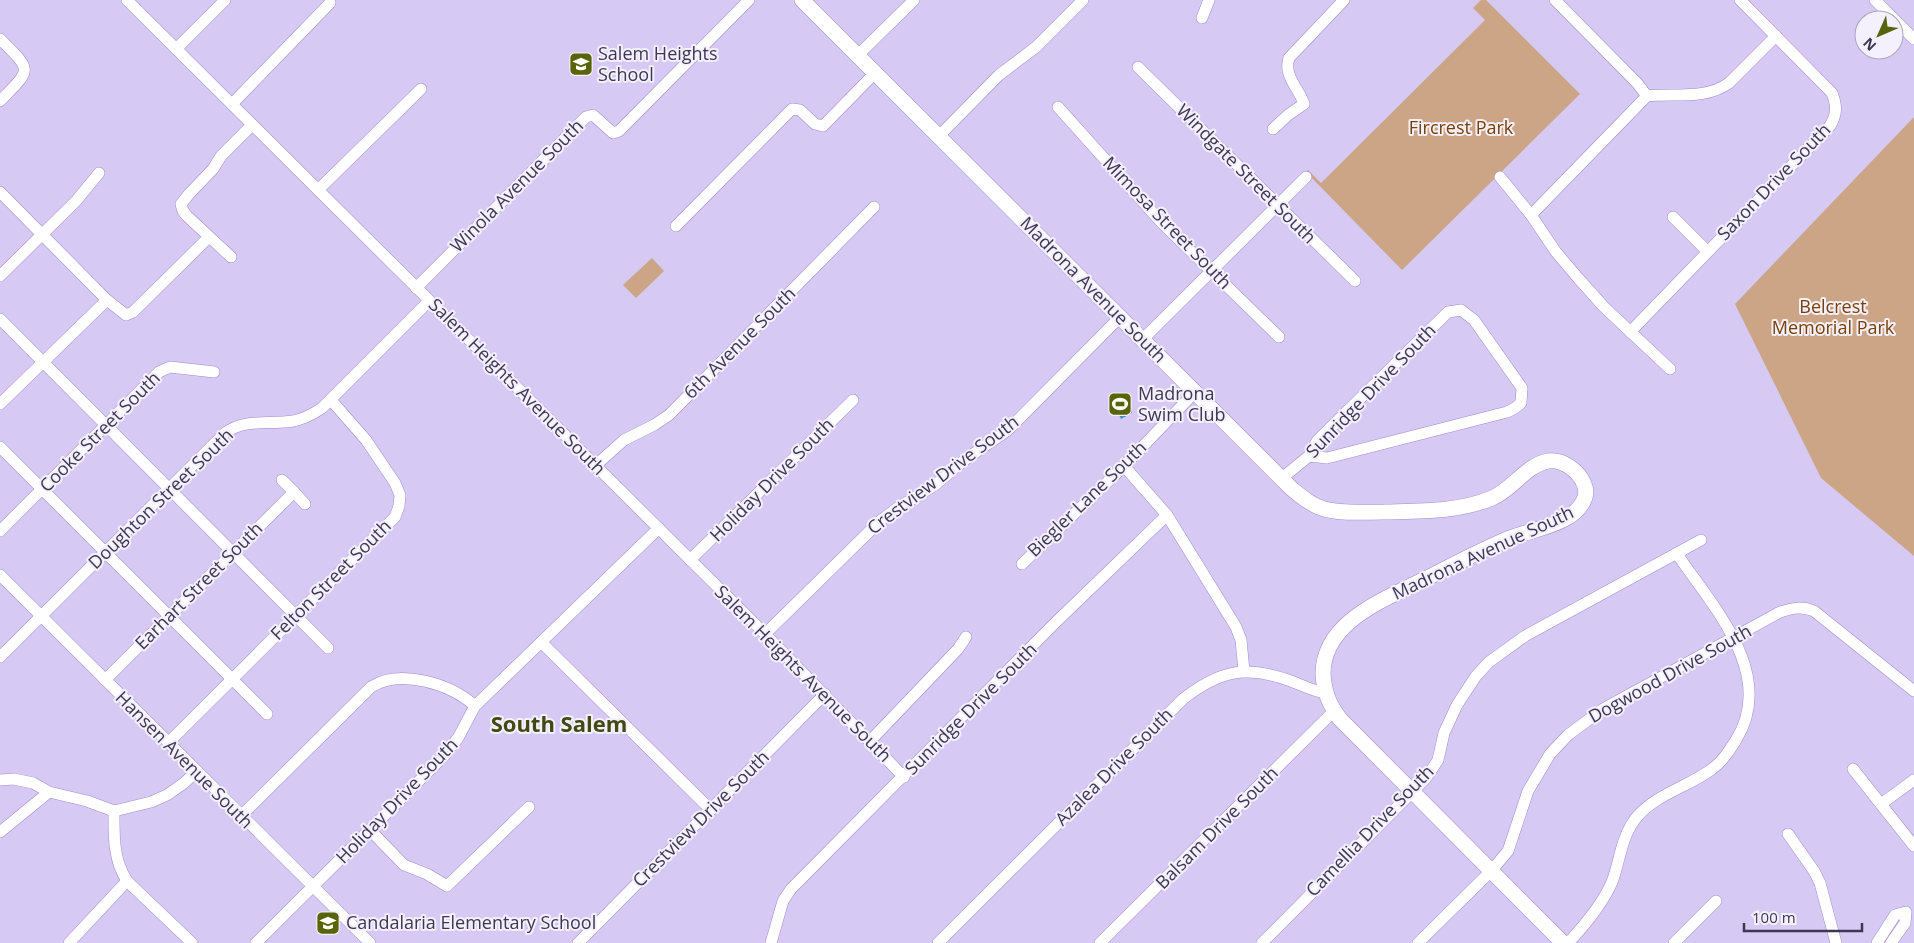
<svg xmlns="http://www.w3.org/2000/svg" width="1914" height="943" viewBox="0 0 1914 943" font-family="'Open Sans',sans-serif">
	<rect width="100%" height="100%" fill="#d6caf4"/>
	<!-- green -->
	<g fill="#cca486">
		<path d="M1481,0H1486L1580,94L1402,270L1306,172L1308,170L1321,183L1485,20L1473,8Z"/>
		<path d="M1914,117V556L1821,478L1735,304Z"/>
		<path d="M652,258L664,271L636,298L623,285Z"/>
	</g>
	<!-- water -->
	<path fill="#4890bc" d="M1118,395L1132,409V413L1121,419L1112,400Z"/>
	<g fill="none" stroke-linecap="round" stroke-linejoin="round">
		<!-- minor casing -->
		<g stroke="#a08cce" stroke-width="12">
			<g id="minor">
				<path d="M127,0L765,634L904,777"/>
				<path d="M1555,0L1637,83L1647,96"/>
				<path d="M1875,0L1914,39"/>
				<path d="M1202,18L1209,0"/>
				<path d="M0,39C33,72 32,68 0,101"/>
				<path d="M176,49L225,0"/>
				<path d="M857,56L914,0"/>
				<path d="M1138,67L1355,281"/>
				<path d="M232,104L330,3"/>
				<path d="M1058,107L1162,223L1279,337"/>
				<path d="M1273,129L1288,115L1304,104C1299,88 1283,76 1289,58L1344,0"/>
				<path d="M939,136L999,75L1036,47L1083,0"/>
				<path d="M1500,177L1531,215L1556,252L1578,278L1604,307L1670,369"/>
				<path d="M318,190L421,89"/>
				<path d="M0,192L107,300L126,315L133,312L209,237"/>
				<path d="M1531,215L1647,96C1675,93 1705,100 1729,83L1776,36"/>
				<path d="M1673,217L1707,251"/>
				<path d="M676,226L792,109L800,110L815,124L823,126L875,73"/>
				<path d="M231,257L187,216L183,211L181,204L189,194L213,169L221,156L252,125"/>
				<path d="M0,276L76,201L99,173"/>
				<path d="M416,288L586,117L593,115L613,133L619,131L749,0"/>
				<path d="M0,319L328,648"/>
				<path d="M1630,332L1830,126C1837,114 1837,106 1832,93L1740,0"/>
				<path d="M1143,339L1306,177"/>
				<path d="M0,404L107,300"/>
				<path d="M0,447L267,714"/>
				<path d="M596,465L624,440L654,425L669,415L874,207"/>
				<path d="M1124,466L1167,515L1236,627L1241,640L1244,671"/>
				<path d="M1282,478L1309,456L1317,441L1448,312L1461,310L1474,320L1522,388L1521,403L1515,408L1507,412L1327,458L1309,456"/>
				<path d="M294,492L305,504"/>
				<path d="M0,531L159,372L170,367L214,372"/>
				<path d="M690,560L853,400"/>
				<path d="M1022,564L1124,466L1195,392"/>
				<path d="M0,575L370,943"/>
				<path d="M765,634L880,521L896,509L935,485L966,459L1008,430L1120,317"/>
				<path d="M541,642L711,810"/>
				<path d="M0,657L225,433C245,418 269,425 293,421C304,419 313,414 322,408L429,301"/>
				<path d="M105,680L294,492L282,480"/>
				<path d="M870,741L958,649L966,637"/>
				<path d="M168,743L395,517L399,506L400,495L395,483L366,440L331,400"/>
				<path d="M1853,769L1914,846"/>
				<path d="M0,780L14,779L33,783L49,792L87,801L114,811L151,802L167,795L184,783L196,772"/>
				<path d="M1881,804L1914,780"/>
				<path d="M114,811C114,836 113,859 127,881L192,943"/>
				<path d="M241,816L371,687C400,668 451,684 475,706"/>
				<path d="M370,830L404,865L427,874L447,886L529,807"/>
				<path d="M0,832L49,792"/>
				<path d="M1788,834L1814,871L1820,883L1836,943"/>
				<path d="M69,943L127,881"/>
				<path d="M256,943L444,756L458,738L475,706L659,528"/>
				<path d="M578,943L825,694"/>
				<path d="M771,943L783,901L791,889L1055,623L1167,515"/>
				<path d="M938,943L1183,699C1219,671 1244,665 1288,680C1300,684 1312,691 1325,693"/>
				<path d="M1100,943L1334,711"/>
				<path d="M1262,943L1426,778L1438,760L1444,733L1457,705L1476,676L1489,662L1525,636L1701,540"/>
				<path d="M1418,943L1491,871L1508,851L1528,791L1550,754L1568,735L1603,709L1780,612C1793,608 1802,606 1814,611L1914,691"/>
				<path d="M1568,943C1585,925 1602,905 1612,882C1620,861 1621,837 1636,818C1654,795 1688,787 1712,769C1722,762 1729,751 1736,740C1777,674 1713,607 1677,554"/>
				<path d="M1674,943L1716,901"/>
				<path d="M1877,943L1895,915L1906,912L1905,923L1891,943"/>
			</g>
		</g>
		<!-- major casing -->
		<g stroke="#a08cce" stroke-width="16">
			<path id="major" d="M802,0L1292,489C1302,497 1311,505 1324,509C1343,514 1364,512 1384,512C1419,511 1459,512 1492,498C1512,490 1526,465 1548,461C1563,459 1579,471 1584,484C1590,496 1580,509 1570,516C1553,527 1529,531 1510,538C1481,550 1453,565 1425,579C1386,599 1323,621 1323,674C1324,692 1329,704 1340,719L1563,943"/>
		</g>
		<!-- minor -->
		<use href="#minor" stroke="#fff" stroke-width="11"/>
		<!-- major -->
		<use href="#major" stroke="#fff" stroke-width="15"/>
	</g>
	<!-- icons -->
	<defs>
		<g id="school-square" transform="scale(1.25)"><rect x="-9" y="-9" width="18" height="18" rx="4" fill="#586407" stroke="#f4f0fe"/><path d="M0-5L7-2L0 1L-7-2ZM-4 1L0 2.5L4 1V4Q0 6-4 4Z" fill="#fff"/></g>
		<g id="stadium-square" transform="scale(1.25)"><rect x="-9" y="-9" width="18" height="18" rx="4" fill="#586407" stroke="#f4f0fe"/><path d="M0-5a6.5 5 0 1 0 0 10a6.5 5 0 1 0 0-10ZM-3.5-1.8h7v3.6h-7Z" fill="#fff"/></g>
	</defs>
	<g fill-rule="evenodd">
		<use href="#school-square" x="581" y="64"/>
		<use href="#stadium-square" x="1120" y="404"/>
		<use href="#school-square" x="328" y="923"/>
	</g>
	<g text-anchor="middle" stroke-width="4" stroke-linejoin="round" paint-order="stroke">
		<!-- poi labels -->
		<g font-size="18" fill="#3f3652" stroke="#f4f0fe" text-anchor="start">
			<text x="598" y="60">Salem Heights<tspan x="598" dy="21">School</tspan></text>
			<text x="1138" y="400">Madrona<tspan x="1138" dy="21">Swim Club</tspan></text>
			<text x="346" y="929">Candalaria Elementary School</text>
		</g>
		<!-- park labels -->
		<g font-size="18" fill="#794002" stroke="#f4f0fe">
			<text x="1461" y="134">Fircrest Park</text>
			<text x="1833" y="313">Belcrest<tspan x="1833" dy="21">Memorial Park</tspan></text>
		</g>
		<!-- street labels -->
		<g font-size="18" fill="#3f3652" stroke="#f4f0fe">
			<text transform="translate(1246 174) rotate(45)" y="6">Windgate Street South</text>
			<text transform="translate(1774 182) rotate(-46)" y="6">Saxon Drive South</text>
			<text transform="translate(517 186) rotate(-45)" y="6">Winola Avenue South</text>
			<text transform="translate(1167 223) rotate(46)" y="6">Mimosa Street South</text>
			<text transform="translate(1093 290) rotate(45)" y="6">Madrona Avenue South</text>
			<text transform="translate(740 343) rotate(-45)" y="6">6th Avenue South</text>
			<text transform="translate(517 387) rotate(45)" y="6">Salem Heights Avenue South</text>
			<text transform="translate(1371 391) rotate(-46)" y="6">Sunridge Drive South</text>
			<text transform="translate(100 432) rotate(-45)" y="6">Cooke Street South</text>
			<text transform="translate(943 475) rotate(-37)" y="6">Crestview Drive South</text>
			<text transform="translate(772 480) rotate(-45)" y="6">Holiday Drive South</text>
			<text transform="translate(161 499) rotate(-44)" y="6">Doughton Street South</text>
			<text transform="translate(1087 499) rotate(-44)" y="6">Biegler Lane South</text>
			<text transform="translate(1483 553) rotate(-25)" y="6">Madrona Avenue South</text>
			<text transform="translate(331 580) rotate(-45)" y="6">Felton Street South</text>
			<text transform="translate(199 586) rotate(-45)" y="6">Earhart Street South</text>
			<text transform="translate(803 674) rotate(45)" y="6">Salem Heights Avenue South</text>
			<text transform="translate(1670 674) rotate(-29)" y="6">Dogwood Drive South</text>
			<text transform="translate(971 709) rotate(-45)" y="6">Sunridge Drive South</text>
			<text transform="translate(184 760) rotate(45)" y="6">Hansen Avenue South</text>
			<text transform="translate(1114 767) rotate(-45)" y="6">Azalea Drive South</text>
			<text transform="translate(397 801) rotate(-46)" y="6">Holiday Drive South</text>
			<text transform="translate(701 819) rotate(-45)" y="6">Crestview Drive South</text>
			<text transform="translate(1217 828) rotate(-45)" y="6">Balsam Drive South</text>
			<text transform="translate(1370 831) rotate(-46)" y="6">Camellia Drive South</text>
		</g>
		<!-- district labels -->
		<g font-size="22" font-weight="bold" fill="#414a10" stroke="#f4f0fe">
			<text x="559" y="732">South Salem</text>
		</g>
	</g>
	<!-- north arrow -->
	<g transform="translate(1879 35) rotate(225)"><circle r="24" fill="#f4f0fe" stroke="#aca6b9"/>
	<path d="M0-4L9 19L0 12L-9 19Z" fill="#586407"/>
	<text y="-8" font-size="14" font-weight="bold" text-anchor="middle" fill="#3f3652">N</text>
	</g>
	<!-- scale -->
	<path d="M1744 923v8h118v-8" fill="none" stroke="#3f3652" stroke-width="2.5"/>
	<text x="1752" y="923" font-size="15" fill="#3f3652" stroke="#f4f0fe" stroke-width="4" paint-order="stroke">100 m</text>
</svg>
